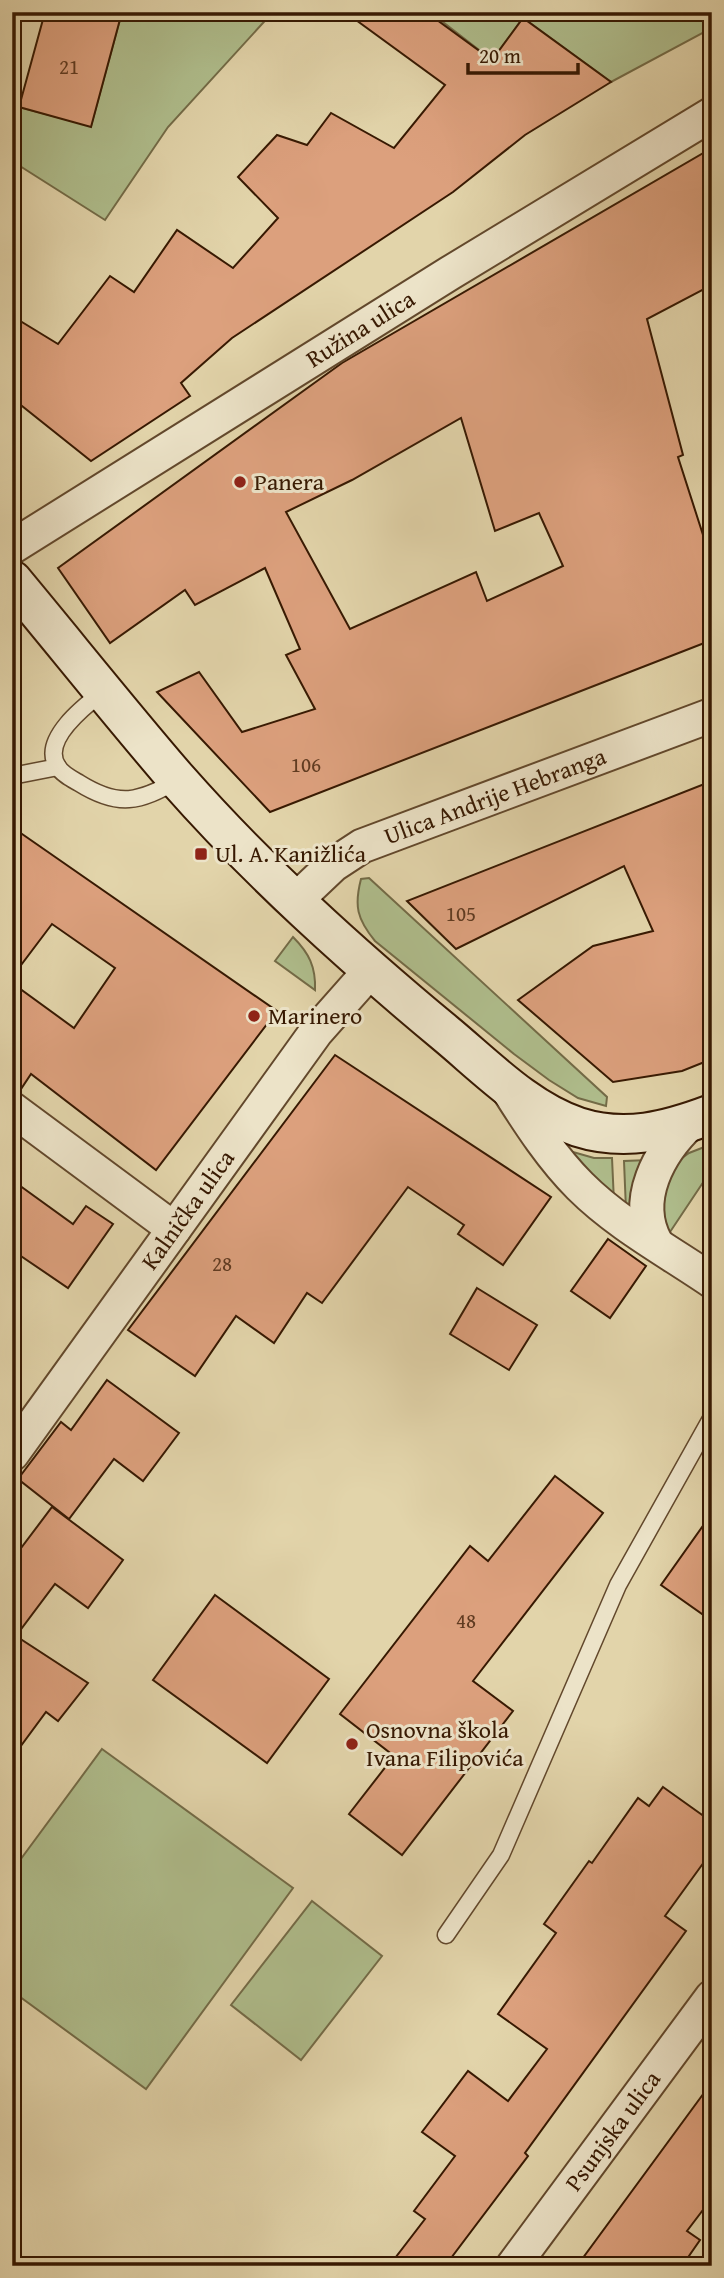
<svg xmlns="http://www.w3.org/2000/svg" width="724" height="2278" viewBox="0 0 724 2278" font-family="'Gentium Book Plus',serif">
	<rect width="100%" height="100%" fill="#e2d4aa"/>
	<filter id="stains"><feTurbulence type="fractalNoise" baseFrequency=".00286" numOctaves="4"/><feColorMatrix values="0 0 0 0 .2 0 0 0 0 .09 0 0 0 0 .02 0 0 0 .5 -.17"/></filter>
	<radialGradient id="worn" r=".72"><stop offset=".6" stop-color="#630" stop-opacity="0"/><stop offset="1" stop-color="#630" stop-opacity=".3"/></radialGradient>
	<!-- green -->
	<g fill="#afbd8c" stroke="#736b47" stroke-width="2">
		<path d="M122,12H273L168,127L105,220L12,161V103L19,107L91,126Z"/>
		<path d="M430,12H685L712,26V28L611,82L523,18L492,60Z"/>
		<path d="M369,878L607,1097L606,1106L578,1098L549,1080L514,1054L375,941C357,919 354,906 361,879Z"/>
		<path d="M293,937C309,953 316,967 315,990L275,961Z"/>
		<path d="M712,1144V1169L668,1235L663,1227V1185L678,1161L689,1153Z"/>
		<path d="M573,1152L594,1158H612L614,1202L570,1155Z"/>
		<path d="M649,1160L635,1215L626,1210L624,1161Z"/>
		<path d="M102,1749L293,1888L146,2089L12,1991V1871Z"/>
		<path d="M312,1901L382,1956L301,2060L231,2005Z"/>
	</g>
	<!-- building -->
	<g fill="#dca07d" stroke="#371902" stroke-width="2" fill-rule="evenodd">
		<path d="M45,12H122L91,127L19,107Z"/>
		<path d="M345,12H426L492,60L523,18L611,82L525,135L453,192L232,338L181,383L190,396L91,461L12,398V316L58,344L110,276L134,292L177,230L233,268L278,218L238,177L277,135L307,145L331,113L394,148L445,85Z"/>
		<path d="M712,148V285L647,319L683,455L678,457L704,538L712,535V640L270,812L157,692L199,672L242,732L315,709L286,655L300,649L265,568L195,605L185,590L110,643L58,568L342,363ZM461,418L495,531L539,513L563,566L487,601L476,572L350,629L286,512L352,480Z"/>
		<path d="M712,781V1059L682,1071L613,1082L518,1000L593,946L653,931L624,866L456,949L407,901Z"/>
		<path d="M12,827L277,1011L156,1170L31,1074L19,1092L12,1090V983L74,1028L115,968L52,924L12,977Z"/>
		<path d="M335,1055L551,1197L503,1265L458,1234L464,1225L408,1187L322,1303L307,1293L274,1343L236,1316L195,1376L128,1330Z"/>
		<path d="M12,1180L73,1224L86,1206L113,1224L68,1288L12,1250Z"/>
		<path d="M608,1239L646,1266L610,1318L571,1291Z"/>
		<path d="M477,1288L537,1325L509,1370L450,1334Z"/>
		<path d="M107,1380L179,1433L143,1481L114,1459L69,1519L18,1479L61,1422L71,1430Z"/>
		<path d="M555,1476L603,1513L473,1681L513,1711L402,1855L349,1814L394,1756L340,1714L470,1546L488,1561Z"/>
		<path d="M52,1507L123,1560L88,1608L55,1584L16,1636L88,1683L58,1721L46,1712L12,1758V1560Z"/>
		<path d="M712,1513V1621L661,1585Z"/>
		<path d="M215,1595L329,1679L267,1763L153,1680Z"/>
		<path d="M663,1787L712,1822V1851L665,1916L686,1931L525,2153L528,2156L445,2266H389L425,2219L414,2211L455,2156L422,2132L468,2071L508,2101L547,2049L498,2014L556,1933L544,1924L589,1861L592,1863L638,1798L649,1806Z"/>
		<path d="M712,2082V2198L687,2231L700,2240L682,2266H577Z"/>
	</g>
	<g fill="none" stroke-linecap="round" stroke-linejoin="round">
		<!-- lane casing -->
		<g stroke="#62482c" stroke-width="19">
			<g id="lane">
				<path d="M104,691C87,704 39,740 58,767C62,774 72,779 79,783C119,808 139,802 178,780"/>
				<path d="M12,776L58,767"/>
				<path d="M446,1935L501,1855L618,1585L712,1417"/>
			</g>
		</g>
		<!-- street casing -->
		<g stroke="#62482c" stroke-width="37">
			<g id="street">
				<path id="s1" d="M12,547L450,273L712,114"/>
				<path id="s2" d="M295,901L333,865L362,846L712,715"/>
				<path d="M509,1091C530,1124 552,1158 580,1186C618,1224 668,1251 712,1281"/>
				<path d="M12,1109L174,1229"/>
				<path d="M656,1243C632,1200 659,1152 691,1122"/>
				<path id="s3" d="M12,1454L316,1032L370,971"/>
				<path id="s4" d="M513,2266L712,1997"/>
			</g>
		</g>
		<!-- secondary casing -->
		<g stroke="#371902" stroke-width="42">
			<path id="secondary" d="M12,580C67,646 121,714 177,779C259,872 350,954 445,1033C486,1067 527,1110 578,1127C625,1142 667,1131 712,1114"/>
		</g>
		<!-- lane -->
		<use href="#lane" stroke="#ece3c8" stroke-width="16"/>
		<!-- street -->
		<use href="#street" stroke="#ece3c8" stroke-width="33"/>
		<!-- secondary -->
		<use href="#secondary" stroke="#ece3c8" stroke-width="38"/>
	</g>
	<!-- markers -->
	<g fill="#8f2418" stroke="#ece3c8" stroke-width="2.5">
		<circle cx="240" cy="482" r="7"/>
		<rect x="194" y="847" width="14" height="14" rx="3.5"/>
		<circle cx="254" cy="1016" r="7"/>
		<circle cx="352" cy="1744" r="7"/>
	</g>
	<g text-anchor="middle" stroke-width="6" stroke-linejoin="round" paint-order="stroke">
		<!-- number labels -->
		<g font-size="21" fill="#603b21">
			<text x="69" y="74">21</text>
			<text x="306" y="772">106</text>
			<text x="461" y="921">105</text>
			<text x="222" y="1271">28</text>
			<text x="466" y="1628">48</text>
		</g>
		<!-- street labels -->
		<g font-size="24" fill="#371902" stroke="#ece3c8">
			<text dy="8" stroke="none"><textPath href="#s1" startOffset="411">Ružina ulica</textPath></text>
			<text dy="8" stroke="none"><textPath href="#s2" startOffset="229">Ulica Andrije Hebranga</textPath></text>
			<text dy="8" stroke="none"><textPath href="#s3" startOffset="301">Kalnička ulica</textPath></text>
			<text dy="8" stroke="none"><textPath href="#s4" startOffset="168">Psunjska ulica</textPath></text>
		</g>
		<!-- poi labels -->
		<g font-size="24" fill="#371902" stroke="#ece3c8" text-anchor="start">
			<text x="254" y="490">Panera</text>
			<text x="215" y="862">Ul. A. Kanižlića</text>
			<text x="268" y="1024">Marinero</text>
			<text x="366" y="1738">Osnovna škola<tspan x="366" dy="28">Ivana Filipovića</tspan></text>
		</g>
	</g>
	<!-- margin -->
	<rect width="724" height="2278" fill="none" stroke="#e2d4aa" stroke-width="42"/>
	<rect x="14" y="14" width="696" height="2250" fill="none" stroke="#371902" stroke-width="3.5"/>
	<rect x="21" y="21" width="682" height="2236" fill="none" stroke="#371902" stroke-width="2"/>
	<!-- scale -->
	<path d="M468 63v10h110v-10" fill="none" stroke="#371902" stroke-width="3.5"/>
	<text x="479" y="63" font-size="21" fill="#371902" stroke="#ece3c8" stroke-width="5" paint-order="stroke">20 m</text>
	<rect width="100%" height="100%" filter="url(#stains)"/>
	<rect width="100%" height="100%" fill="url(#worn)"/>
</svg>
